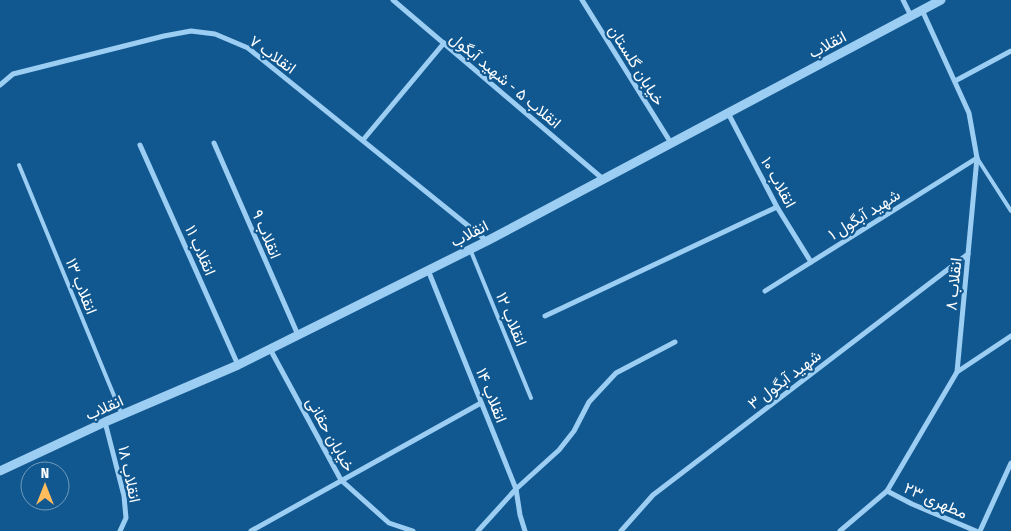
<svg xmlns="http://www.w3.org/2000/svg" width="1011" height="531" viewBox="0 0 1011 531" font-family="'Fira Sans Condensed',Vazirmatn,sans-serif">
	<rect width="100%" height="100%" fill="#115890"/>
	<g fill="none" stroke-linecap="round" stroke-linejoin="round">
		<!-- service -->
		<g stroke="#9ccdf2" stroke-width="4">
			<path d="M977,158L1011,211"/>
			<path d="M19,165L122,415"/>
			<path d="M470,249L531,398"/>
		</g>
		<!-- minor -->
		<g stroke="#9ccdf2" stroke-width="5">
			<path d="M393,0L603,179"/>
			<path d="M582,0L671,143"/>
			<path d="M903,0L911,16"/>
			<path d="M955,81L1011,51"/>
			<path d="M0,85L13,74L164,36L191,31L215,34L248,48L487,241"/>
			<path d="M728,113L777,207L811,262"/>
			<path d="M363,140L444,43"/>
			<path d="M214,143L298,335"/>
			<path d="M140,145L238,365"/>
			<path d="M428,270L516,489L520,515L525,531"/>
			<path d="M765,291L977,158"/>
			<path d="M545,316L777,207"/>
			<path d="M270,349L341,480L389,523L413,531"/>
			<path d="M957,372L1011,336"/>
			<path d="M105,422L124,496L126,518L120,531"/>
			<path d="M887,491L912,504L976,531"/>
			<path d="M251,531L481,403"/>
			<path d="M478,531L516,489L559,450L574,431L589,402L616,373L675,342"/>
			<path d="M621,531L653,495L968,254"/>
			<path d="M840,531L887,491L957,372L977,158L969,113L922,10"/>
			<path d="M980,531L1011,463"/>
		</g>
		<!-- tertiary -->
		<path stroke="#9ccdf2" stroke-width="9" d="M0,471L105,422L238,365L487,241L941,0"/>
	</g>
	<g text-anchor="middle" stroke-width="4.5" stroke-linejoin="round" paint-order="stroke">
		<!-- street labels -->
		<g font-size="16" fill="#fff" stroke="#115890">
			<text transform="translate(827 44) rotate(-28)" y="6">انقلاب</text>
			<text transform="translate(273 54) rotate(36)" y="6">انقلاب ۷</text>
			<text transform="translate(637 65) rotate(58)" y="6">خیابان گلستان</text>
			<text transform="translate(506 80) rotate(40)" y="6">انقلاب ۵ - شهید آبگول</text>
			<text transform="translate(779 182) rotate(61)" y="6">انقلاب ۱۰</text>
			<text transform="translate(864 214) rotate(-32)" y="6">شهید آبگول ۱</text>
			<text transform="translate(469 233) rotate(-27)" y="6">انقلاب</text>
			<text transform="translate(267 234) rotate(67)" y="6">انقلاب ۹</text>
			<text transform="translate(201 250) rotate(66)" y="6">انقلاب ۱۱</text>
			<text transform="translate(953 284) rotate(-84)" y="6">انقلاب ۸</text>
			<text transform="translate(82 286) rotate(68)" y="6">انقلاب ۱۳</text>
			<text transform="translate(512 319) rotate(68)" y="6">انقلاب ۱۲</text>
			<text transform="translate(784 379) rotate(-37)" y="6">شهید آبگول ۳</text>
			<text transform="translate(492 395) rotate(68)" y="6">انقلاب ۱۴</text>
			<text transform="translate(104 407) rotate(-24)" y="6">انقلاب</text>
			<text transform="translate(331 434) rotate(61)" y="6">خیابان حقانی</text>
			<text transform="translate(130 474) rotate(78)" y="6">انقلاب ۱۸</text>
			<text transform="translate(936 500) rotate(24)" y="6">مطهری ۲۳</text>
		</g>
	</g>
	<!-- north arrow -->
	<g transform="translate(45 486)"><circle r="24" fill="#115890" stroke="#709bbc"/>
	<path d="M0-4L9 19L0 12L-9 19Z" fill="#ffbc5d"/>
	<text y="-8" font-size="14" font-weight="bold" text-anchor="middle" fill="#ffffff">N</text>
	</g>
</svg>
